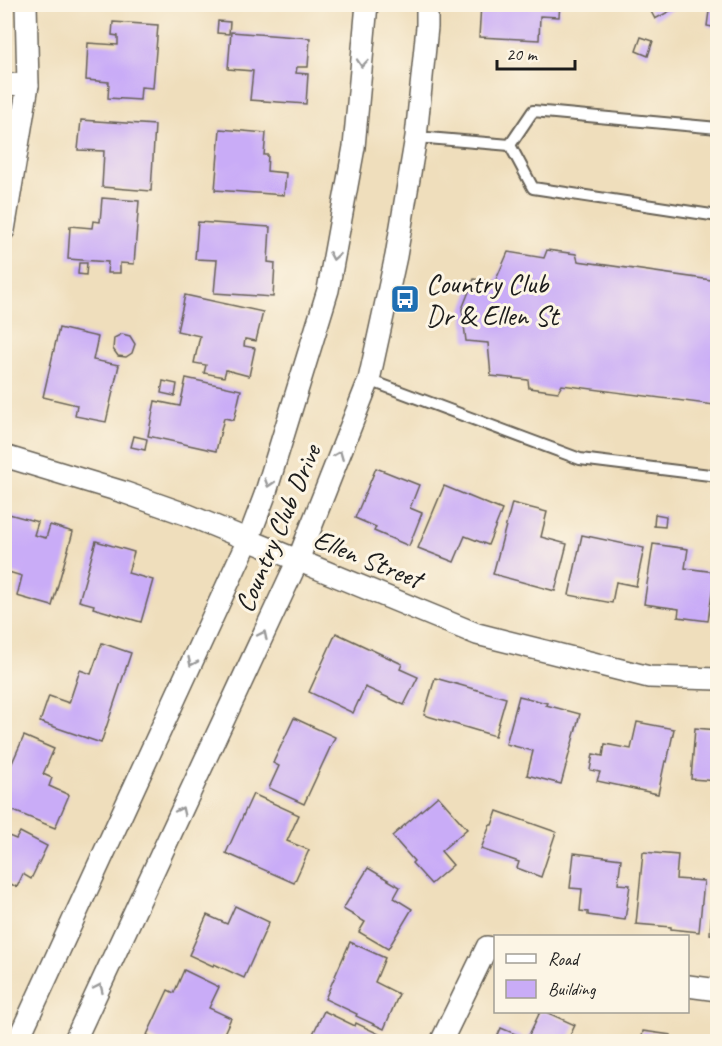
<svg xmlns="http://www.w3.org/2000/svg" width="722" height="1046" viewBox="0 0 722 1046" font-family="Caveat,sans-serif">
	<rect width="100%" height="100%" fill="#fcf5e5"/>
	<filter id="ink" filterUnits="userSpaceOnUse"><feTurbulence type="fractalNoise" baseFrequency=".0167" numOctaves="2"/><feDisplacementMap in="SourceGraphic" scale="12" xChannelSelector="R" yChannelSelector="G"/><feConvolveMatrix kernelMatrix="1 2 1 2 8 2 1 2 1" color-interpolation-filters="sRGB"/></filter>
	<filter id="wash" filterUnits="userSpaceOnUse"><feTurbulence type="fractalNoise" baseFrequency=".008" numOctaves="4" result="noise"/><feDisplacementMap in="SourceGraphic" scale="24" xChannelSelector="R" yChannelSelector="G"/><feGaussianBlur stdDeviation="1.35" result="paint"/><feColorMatrix in="noise" values="0 0 0 0 0 0 0 0 0 0 0 0 0 0 0 0 0 1.4 0 .05"/><feComposite in="paint" operator="in"/></filter>
	<g filter="url(#wash)">
		<rect width="100%" height="100%" fill="#efdebc"/>
		<g id="blocks">
			<!-- building -->
			<g fill="#c9acf7">
				<path d="M481,4H560L559,17L540,16L539,40L479,37Z"/>
				<path d="M647,4H683L655,19Z"/>
				<path d="M710,4H718V28L707,26Z"/>
				<path d="M218,21L230,22L229,34L217,33Z"/>
				<path d="M113,22L158,25L153,88L141,87L140,100L108,98L109,82L86,80L88,43L118,45V36L112,35Z"/>
				<path d="M231,32L310,38L308,67H297L296,73L308,74L306,104L250,100L253,71L228,69Z"/>
				<path d="M641,37L653,41L648,56L636,51Z"/>
				<path d="M81,120L155,125L151,191L102,187L104,151L78,150Z"/>
				<path d="M220,129L266,133L264,155H268L267,171L286,173L284,195L215,190Z"/>
				<path d="M102,198L139,201L134,264L120,263V273H107L108,262L68,259L70,226L92,228L93,221L100,222Z"/>
				<path d="M198,222L270,227L268,262L275,263L273,297L214,293L217,260L195,259Z"/>
				<path d="M547,250L576,254L578,261L718,281V377L714,405L562,385L558,392L529,388L528,380L491,376L488,343L466,341L462,309L474,279L495,282L508,252L544,258Z"/>
				<path d="M79,263H87L86,275L78,274Z"/>
				<path d="M185,295L263,312L256,341L245,339L244,346L255,348L249,376L226,370L224,377L204,373L206,365L194,363L200,336L177,331Z"/>
				<path d="M59,328L98,337L93,360L119,365L106,422L75,416L77,405L43,397Z"/>
				<path d="M122,334L130,336L135,344L132,353L126,357L118,356L113,349L114,338Z"/>
				<path d="M186,378L241,390L234,420L224,418L216,451L148,436L155,401L180,406Z"/>
				<path d="M163,381L177,384L175,396L161,393Z"/>
				<path d="M134,436L147,439L145,450L131,447Z"/>
				<path d="M376,468L419,485L410,508L422,513L409,546L374,531L376,527L355,518Z"/>
				<path d="M444,486L502,510L488,545L465,536L454,562L418,548Z"/>
				<path d="M512,503L547,512L541,537L567,544L555,591L493,574Z"/>
				<path d="M9,514L38,522L34,535L46,538L50,525L73,532L52,606L17,596L22,576L5,571V532Z"/>
				<path d="M655,514L666,516L665,527L654,526Z"/>
				<path d="M582,535L644,548L636,586L616,582L612,603L569,595Z"/>
				<path d="M96,541L134,552L128,573L153,580L141,622L93,608L94,605L79,601Z"/>
				<path d="M653,544L688,549L685,568L715,572L708,621L678,617L679,609L644,604Z"/>
				<path d="M336,633L402,664L400,669L418,677L404,705L365,687L353,713L309,692Z"/>
				<path d="M102,643L131,653L101,743L40,722L49,696L69,703L80,670L91,674Z"/>
				<path d="M435,678L506,698L495,736L424,715Z"/>
				<path d="M519,696L547,703L546,705L580,714L561,784L527,775L533,751L506,744Z"/>
				<path d="M294,718L335,737L304,804L269,788L279,766L273,763Z"/>
				<path d="M637,722L674,729L667,762L665,761L658,794L597,781L600,772L590,770L593,754L603,756L605,744L631,749Z"/>
				<path d="M695,728L718,730V781L691,779Z"/>
				<path d="M24,736L54,749L43,774L52,778L49,786L69,795L55,828L4,807V781Z"/>
				<path d="M253,794L299,815L287,841L309,850L294,883L226,853Z"/>
				<path d="M438,796L467,829L441,851L453,865L431,884L412,863L414,861L392,836Z"/>
				<path d="M497,811L556,832L541,877L517,868L519,862L481,849L490,825H492Z"/>
				<path d="M20,832L47,846L31,879L23,874L17,887L4,881V834L16,839Z"/>
				<path d="M643,852L678,855L676,879L704,881L699,932L671,929V927L636,924Z"/>
				<path d="M574,853L621,859L618,884L630,885L625,920L588,915V912L580,911L582,889L570,888Z"/>
				<path d="M368,868L400,887L394,898L412,909L388,949L359,932L365,922L343,909Z"/>
				<path d="M715,873H718V935L710,934Z"/>
				<path d="M235,906L269,922L244,978L214,964L213,966L189,955L207,915L227,924Z"/>
				<path d="M350,942L385,958L375,982L399,994L384,1029L356,1016L357,1014L325,999Z"/>
				<path d="M184,970L219,987L209,1008L231,1018L220,1042H160L147,1035L168,990L174,993Z"/>
				<path d="M324,1011L355,1026L356,1023L379,1034L375,1042H309Z"/>
				<path d="M540,1012H546L575,1025L567,1042H495L501,1028L527,1039Z"/>
				<path d="M643,1031L671,1035V1042H641Z"/>
			</g>
		</g>
	</g>
	<g filter="url(#ink)">
		<use href="#blocks" fill-opacity="0" stroke="#666054" stroke-width="1.5"/>
		<g fill="none" stroke-linecap="round" stroke-linejoin="round">
			<!-- lane casing -->
			<g stroke="#666054" stroke-width="14">
				<g id="lane">
					<path d="M416,137L510,145L533,111L718,128"/>
					<path d="M510,145L533,188L718,216"/>
					<path d="M369,380L580,459L718,476"/>
				</g>
			</g>
			<!-- street casing -->
			<g stroke="#666054" stroke-width="24">
				<g id="street">
					<path d="M4,84L28,85"/>
					<path d="M4,230L28,85L26,4"/>
					<path d="M4,456L123,492L188,515L477,634L649,677L718,679"/>
					<path d="M688,986L718,990"/>
					<path d="M17,1042L248,540L265,495L328,290L354,147L367,4"/>
					<path d="M74,1042L298,560L369,380L396,256L416,137L427,27V4"/>
					<path d="M441,1042L487,947L496,949"/>
				</g>
			</g>
			<!-- lane -->
			<use href="#lane" stroke="#fff" stroke-width="10"/>
			<!-- street -->
			<use href="#street" stroke="#fff" stroke-width="21"/>
		</g>
		<!-- one-way arrows -->
		<defs><path id="oneway-chevron" d="M-2-3.5L2.5 0L-2 3.5" fill="none" stroke-width="1.6" stroke-linecap="round" stroke-linejoin="round" transform="scale(1.5)"/></defs>
		<g stroke="#999">
			<use href="#oneway-chevron" transform="translate(362 63) rotate(95)"/>
			<use href="#oneway-chevron" transform="translate(334 256) rotate(100)"/>
			<use href="#oneway-chevron" transform="translate(339 455) rotate(-68)"/>
			<use href="#oneway-chevron" transform="translate(269 483) rotate(107)"/>
			<use href="#oneway-chevron" transform="translate(263 635) rotate(-65)"/>
			<use href="#oneway-chevron" transform="translate(192 662) rotate(115)"/>
			<use href="#oneway-chevron" transform="translate(181 811) rotate(-65)"/>
			<use href="#oneway-chevron" transform="translate(99 988) rotate(-65)"/>
		</g>
	</g>
	<!-- icons -->
	<defs>
		<g id="bus-square" transform="scale(1.5)"><rect x="-9" y="-9" width="18" height="18" rx="4" fill="#1f6fb2" stroke="#fcf5e5"/><path d="M-5-6H5V4H4V6H2V4H-2V6H-4V4H-5ZM-3.5-4V0h7V-4ZM-3.5 1.2v1.5H-2V1.2ZM2 1.2v1.5H3.5V1.2Z" fill="#fff"/></g>
	</defs>
	<g fill-rule="evenodd">
		<use href="#bus-square" x="405" y="299"/>
	</g>
	<g text-anchor="middle" stroke-width="6" stroke-linejoin="round" paint-order="stroke">
		<!-- poi labels -->
		<g font-size="28" fill="#1c1c1c" stroke="#fcf5e5" text-anchor="start">
			<text x="426" y="293">Country Club<tspan x="426" dy="32">Dr &amp; Ellen St</tspan></text>
		</g>
		<!-- street labels -->
		<g font-size="28" fill="#1c1c1c" stroke="#fcf5e5">
			<text transform="translate(277 528) rotate(-67)" y="10">Country Club Drive</text>
			<text transform="translate(368 558) rotate(22)" y="10">Ellen Street</text>
		</g>
	</g>
	<!-- margin -->
	<rect width="722" height="1046" fill="none" stroke="#fcf5e5" stroke-width="24"/>
	<!-- legend -->
	<rect x="494" y="935" width="195" height="78" fill="#fcf5e5" stroke="#a29e95" stroke-width="1.5"/>
	<rect x="506" y="954" width="30" height="9" fill="#ffffff" stroke="#a29e95" stroke-width="1.5"/>
	<text x="548" y="965" font-size="18" fill="#1c1c1c">Road</text>
	<rect x="506" y="980" width="30" height="18" fill="#c9acf7" stroke="#a29e95" stroke-width="1.5"/>
	<text x="548" y="995" font-size="18" fill="#1c1c1c">Building</text>
	<!-- scale -->
	<path d="M497 60v9h78v-9" fill="none" stroke="#1c1c1c" stroke-width="3"/>
	<text x="506" y="60" font-size="18" fill="#1c1c1c" stroke="#fcf5e5" stroke-width="4.5" paint-order="stroke">20 m</text>
</svg>
